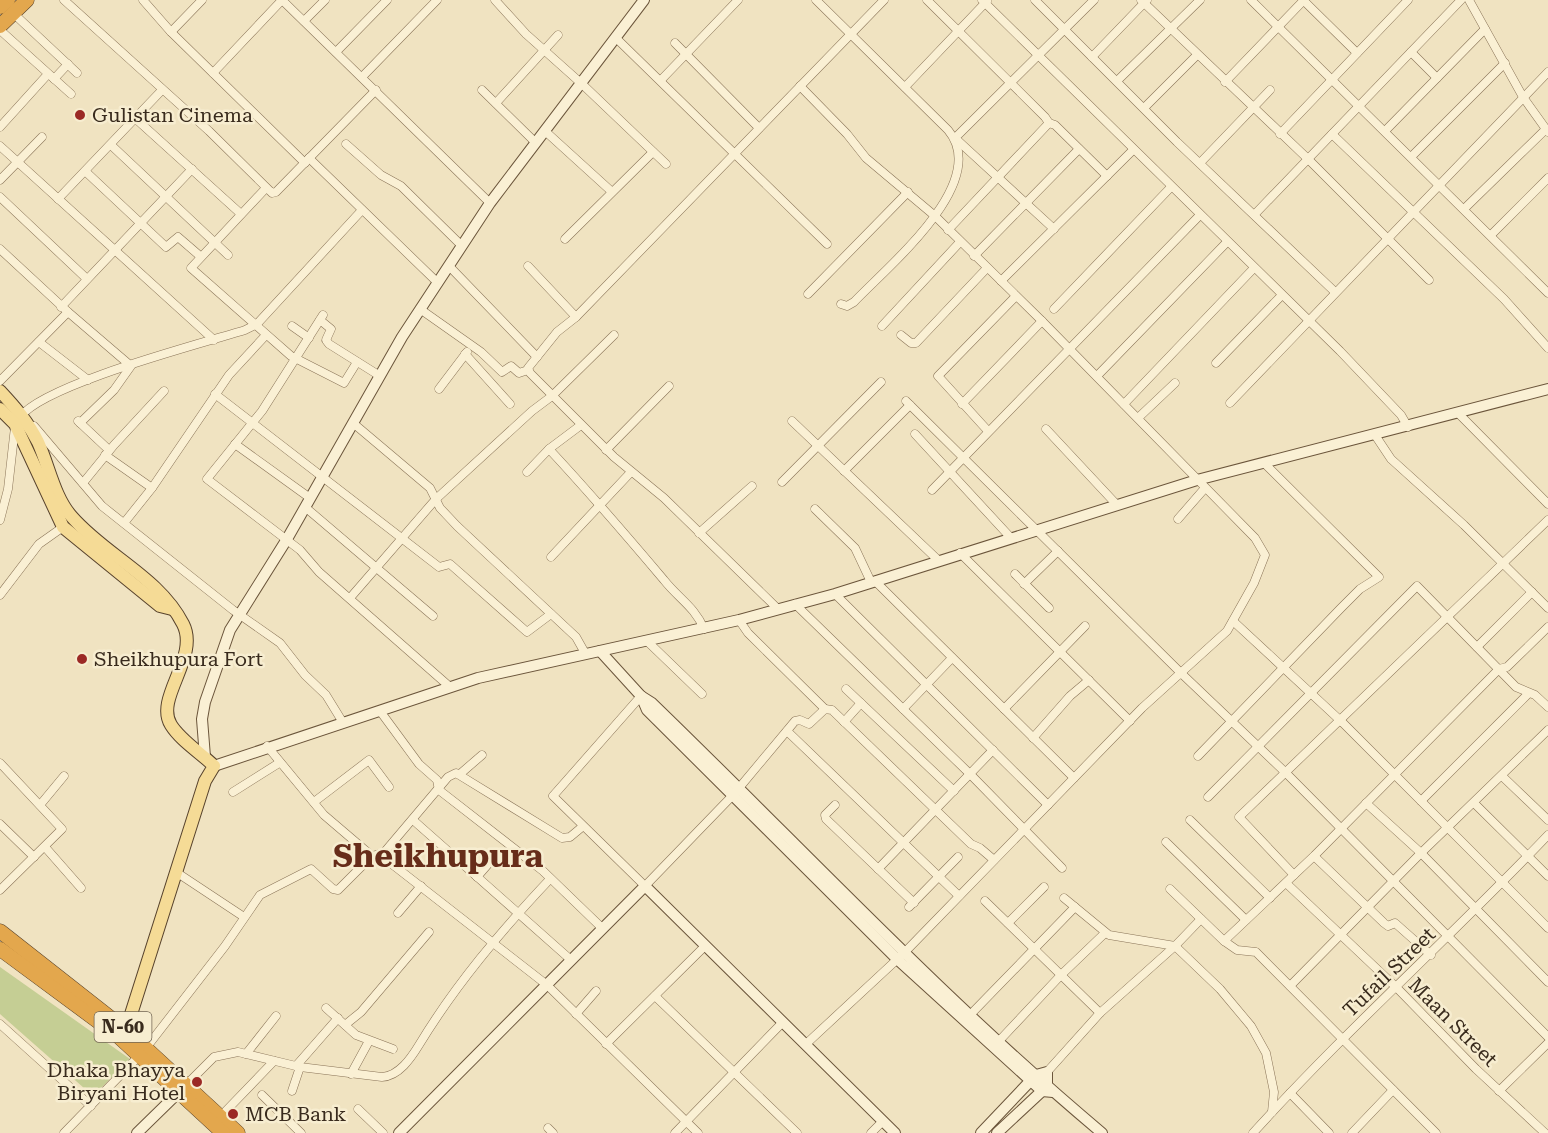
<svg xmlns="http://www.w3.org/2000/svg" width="1548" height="1133" viewBox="0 0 1548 1133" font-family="'Roboto Serif',serif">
	<rect width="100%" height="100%" fill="#f0e3c1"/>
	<!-- green -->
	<path fill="#c5ce94" d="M0,967L130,1059L93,1096L0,1014Z"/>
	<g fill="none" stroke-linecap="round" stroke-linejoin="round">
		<!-- street casing -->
		<g stroke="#8a7458" stroke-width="9">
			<g id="street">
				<path d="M64,0L209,131L272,193L276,192L376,90"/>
				<path d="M143,0L171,32L305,163"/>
				<path d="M282,0L490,203"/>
				<path d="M495,0L526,34L582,84L666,164"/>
				<path d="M816,0L948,130C992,182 888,266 854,302L847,306L841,304"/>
				<path d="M927,0L1045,117L1049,123L1055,125L1107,176"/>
				<path d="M982,0L1340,351L1401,415L1408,427"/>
				<path d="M1035,0L1177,142L1335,292"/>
				<path d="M1141,0L1308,159L1429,280"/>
				<path d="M1251,0L1548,293"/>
				<path d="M1303,0L1357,53"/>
				<path d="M1469,0L1523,97L1548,132"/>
				<path d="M13,13L77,73"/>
				<path d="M304,21L325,0"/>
				<path d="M0,30L71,94"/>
				<path d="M171,32L202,0"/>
				<path d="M616,38L827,244"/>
				<path d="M675,43L759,128"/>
				<path d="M336,52L387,0"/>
				<path d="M1411,52L1437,78"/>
				<path d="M1092,57L1147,0"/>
				<path d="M213,73L282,0"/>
				<path d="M362,77L437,0"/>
				<path d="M54,79L68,64"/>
				<path d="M661,80L738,0"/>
				<path d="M1117,81L1200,0"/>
				<path d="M1225,82L1304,0"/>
				<path d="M800,86L847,134L866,158L935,216L1042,321L1255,538L1265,555L1254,583L1227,631L1142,708L904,953L806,1044"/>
				<path d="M905,87L987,1"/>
				<path d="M482,90L536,143"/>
				<path d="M496,103L558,35"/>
				<path d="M1144,108L1197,55"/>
				<path d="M136,119L241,214"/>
				<path d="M0,127L48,74"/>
				<path d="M545,131L611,191"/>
				<path d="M1385,131L1485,29"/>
				<path d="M1280,134L1408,0"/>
				<path d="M1332,134L1504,299L1548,348"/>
				<path d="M346,144L381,175L401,186L462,246"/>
				<path d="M111,145L228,255"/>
				<path d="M0,146L214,340"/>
				<path d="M1411,157L1505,63"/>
				<path d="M309,158L438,283"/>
				<path d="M1200,163L1270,90"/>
				<path d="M85,171L166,247L178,237L200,256"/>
				<path d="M0,180L42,137"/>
				<path d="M266,188L191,268L291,356L344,383L357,362"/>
				<path d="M0,197L87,279"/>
				<path d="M58,199L162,90"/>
				<path d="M1464,209L1546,129"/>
				<path d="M1255,214L1461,0"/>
				<path d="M1054,229L955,138L1094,0"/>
				<path d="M948,230L1049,123"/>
				<path d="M1491,235L1548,178"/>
				<path d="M565,239L653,152"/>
				<path d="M0,249L68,312L131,366L114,390L80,423"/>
				<path d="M974,256L1079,149"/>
				<path d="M449,266L537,357"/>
				<path d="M528,266L576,317"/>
				<path d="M1001,281L1133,150"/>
				<path d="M808,294L908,192"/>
				<path d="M61,307L192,169"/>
				<path d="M420,309L481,352L502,372L511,366L519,373L528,370"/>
				<path d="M1054,309L1171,187"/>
				<path d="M323,315L262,411L207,479L300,550L319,572L450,687"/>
				<path d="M320,320L331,329L326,340L329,344L380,376"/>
				<path d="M292,326L309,338"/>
				<path d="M882,326L960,242"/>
				<path d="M901,335L911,343H916L987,268"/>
				<path d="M39,342L88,380"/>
				<path d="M465,354L510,404"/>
				<path d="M1216,363L1282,295"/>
				<path d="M1097,376L1227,242"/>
				<path d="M0,381L68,312"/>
				<path d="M439,389L467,352"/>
				<path d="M215,394L439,567L450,564L527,632L551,614"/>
				<path d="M906,401L1182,674L1286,773L1548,1037"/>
				<path d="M1230,403L1548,72"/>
				<path d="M962,404L1042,321"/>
				<path d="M1124,404L1254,268"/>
				<path d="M1459,414L1548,504"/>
				<path d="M20,417C45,384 200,344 245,330L257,324L362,210"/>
				<path d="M1138,418L1175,383"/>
				<path d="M78,421L109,450"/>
				<path d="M792,421L938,560"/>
				<path d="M353,423L430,488L440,508L457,526L576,637L585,653"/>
				<path d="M34,426L102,506L233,610L280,643L305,675L326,695L342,721"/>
				<path d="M1046,429L1117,505"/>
				<path d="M988,431L938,376L1016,296"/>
				<path d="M915,434L1011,538"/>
				<path d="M1375,435L1391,459L1464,525L1548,608"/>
				<path d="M235,444L310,498"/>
				<path d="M549,449C589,492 626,535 664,580C678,598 695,607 704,629"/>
				<path d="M606,450L669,386"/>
				<path d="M105,455L152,488"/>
				<path d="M844,471L910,405"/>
				<path d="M527,472L549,449L581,425"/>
				<path d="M782,482L881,382"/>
				<path d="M83,483L114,445L164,391"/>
				<path d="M932,490L1200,215"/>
				<path d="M305,507L433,616"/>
				<path d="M815,509L855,548L871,582"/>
				<path d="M1178,519L1205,488"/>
				<path d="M0,520L8,489L15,427"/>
				<path d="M124,523L152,488L229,375L266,335"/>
				<path d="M699,533L752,486"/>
				<path d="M960,553L1130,721"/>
				<path d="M551,557L631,472"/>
				<path d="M1015,574L1049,608"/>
				<path d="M875,581L1074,778"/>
				<path d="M1024,584L1058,551"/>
				<path d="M835,594L1048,805"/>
				<path d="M0,595L39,544L63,527"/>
				<path d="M350,598L436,499L532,411L552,396L614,335"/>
				<path d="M795,604L970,774L1062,868"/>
				<path d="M778,609L664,498L614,457L530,373L528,368L557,332L576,317L884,0"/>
				<path d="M739,620L748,633L825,709"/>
				<path d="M1233,621L1343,723L1548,928"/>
				<path d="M647,641L702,694"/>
				<path d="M1477,647L1532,592"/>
				<path d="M846,689L954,791"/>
				<path d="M641,696L553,796L645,886L734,794L795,721L800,720L809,724L825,709L832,710L971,844L980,848L994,860"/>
				<path d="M903,709L952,658"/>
				<path d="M1004,709L1085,626"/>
				<path d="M380,711L419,764L437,780L439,790L543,871L601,927"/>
				<path d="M844,722L861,703"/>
				<path d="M787,731L959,896"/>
				<path d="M1033,738L1070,696L1089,680"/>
				<path d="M267,746L324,815L372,856"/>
				<path d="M1198,756L1341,608L1360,589L1379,577L1264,463"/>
				<path d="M0,763L62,829L0,890"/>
				<path d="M460,774L482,755"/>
				<path d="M1502,776L1548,820"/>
				<path d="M233,792L279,763"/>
				<path d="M1208,797L1417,586L1516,687L1535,695L1548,707"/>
				<path d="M1421,801L1528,694"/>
				<path d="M314,802L369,760L389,787"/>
				<path d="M1366,803L1421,853L1548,982"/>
				<path d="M1474,803L1548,876"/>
				<path d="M40,805L64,776"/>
				<path d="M835,805L825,815L826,819L914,903"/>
				<path d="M413,820L571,960"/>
				<path d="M1190,820L1270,898"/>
				<path d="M0,824L34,857"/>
				<path d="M1166,842L1246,920"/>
				<path d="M45,847L81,888"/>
				<path d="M382,855L448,777L456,773L562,838L570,837L582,827"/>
				<path d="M1314,856L1384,923L1388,926L1395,923L1431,955"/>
				<path d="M878,869L993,750"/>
				<path d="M176,872L244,917"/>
				<path d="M1294,875L1239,817L1548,520"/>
				<path d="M477,877L490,862"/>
				<path d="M1286,883L1397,988L1476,1069L1545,1133"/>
				<path d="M1170,889L1224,941L1314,856L1499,669L1507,667L1548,627"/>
				<path d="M1064,898L1109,935L1175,946L1220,989L1251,1026L1266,1053L1274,1092L1272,1112"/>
				<path d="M985,901L1100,1013"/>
				<path d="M909,907L958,857"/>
				<path d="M398,913L421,886"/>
				<path d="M1008,923L1044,887"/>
				<path d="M1224,941L1237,950L1256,952L1436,1133"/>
				<path d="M1290,986L1421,853L1548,730"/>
				<path d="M655,996L797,1133"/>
				<path d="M326,1008L356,1035L393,1049"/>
				<path d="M576,1014L596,991"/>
				<path d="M970,1015L1075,907"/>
				<path d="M0,1024L91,1106"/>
				<path d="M345,1025L361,1012L429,932"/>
				<path d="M999,1041L1061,975L1105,933"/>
				<path d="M606,1044L705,946"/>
				<path d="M146,1048L225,946L260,895L311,869L333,889L338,890L372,856L379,854L547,985L698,1133"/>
				<path d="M246,1054L276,1016"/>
				<path d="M296,1066L338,1018"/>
				<path d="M1047,1072L1100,1013L1175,946L1201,919"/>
				<path d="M351,1074L369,1041"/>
				<path d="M186,1085L214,1057L238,1052L300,1067L382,1077C399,1076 411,1058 419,1045C456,984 501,931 550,879"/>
				<path d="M292,1091L300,1067"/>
				<path d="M1499,1091L1548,1043"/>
				<path d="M1290,1093L1329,1133"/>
				<path d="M262,1095L301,1133"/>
				<path d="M358,1109L383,1133"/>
				<path d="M220,1117L274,1061"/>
				<path d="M548,1128L553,1133"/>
				<path d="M64,1133L139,1056"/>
				<path d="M675,1133L782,1023"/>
				<path d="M871,1133L883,1121"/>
				<path d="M1253,1133C1347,1029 1452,936 1548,835"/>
				<path d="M1352,1133L1393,1090"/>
			</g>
		</g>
		<!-- secondary casing -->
		<g stroke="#6b553b" stroke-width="12">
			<g id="secondary">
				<path d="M600,651L641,696L652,703C801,847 943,1000 1102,1133"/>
				<path d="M641,696L647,710L897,959L1042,1091L1053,1092"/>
				<path d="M205,757L202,719L205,702L230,630L287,539L402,337L490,203L644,0"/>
				<path d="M214,766L478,678L739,620L835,594L1197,480L1548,389"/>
				<path d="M137,1133L179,1092"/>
				<path d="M399,1133L645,886L895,1133"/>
				<path d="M981,1133L1036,1075L1047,1072V1084L1042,1091L997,1133"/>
			</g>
		</g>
		<!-- primary casing -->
		<g stroke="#57422c" stroke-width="14">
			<g id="primary">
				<path d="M0,391C15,407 28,422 38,442C49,466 54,497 72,517C106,556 159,577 183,624C200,657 154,698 171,725C181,741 201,753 214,766L205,781L126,1030"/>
				<path d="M0,409L15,424L63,527L160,606L172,609"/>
			</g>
		</g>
		<!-- highway casing -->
		<g stroke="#57422c" stroke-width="15">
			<g id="highway">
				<path d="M0,7L8,0"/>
				<path d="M0,26L27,0"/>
				<path d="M0,931L126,1030L238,1133"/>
				<path d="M0,949L119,1037L223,1133"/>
			</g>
		</g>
		<!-- street -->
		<use href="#street" stroke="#faf0d4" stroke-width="8"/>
		<!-- secondary -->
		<use href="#secondary" stroke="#faf0d4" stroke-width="10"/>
		<!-- primary -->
		<use href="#primary" stroke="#f5db96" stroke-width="12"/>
		<!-- highway -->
		<use href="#highway" stroke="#e3a74d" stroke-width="14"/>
	</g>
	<!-- markers -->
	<g fill="#9b2925" stroke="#f7edd0" stroke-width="2">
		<circle cx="80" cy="115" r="6"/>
		<circle cx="82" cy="659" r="6"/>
		<circle cx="197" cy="1082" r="6"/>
		<circle cx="233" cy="1114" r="6"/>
	</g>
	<g text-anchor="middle" stroke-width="5" stroke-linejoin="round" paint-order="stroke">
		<!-- shield labels -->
		<rect fill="#f7edd0" stroke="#726553" stroke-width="1.5" x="94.5" y="1012" width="57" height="30" rx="4.5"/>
		<g font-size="18" font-weight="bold" fill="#392b1d">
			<text x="123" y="1033">N-60</text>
		</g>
		<!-- poi labels -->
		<g font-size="20" fill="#392b1d" stroke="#f7edd0" text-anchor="start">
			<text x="92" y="122">Gulistan Cinema</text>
			<text x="94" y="666">Sheikhupura Fort</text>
			<text x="185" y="1077" text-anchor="end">Dhaka Bhayya<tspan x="185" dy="23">Biryani Hotel</tspan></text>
			<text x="245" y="1121">MCB Bank</text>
		</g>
		<!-- street labels -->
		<g font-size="20" fill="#392b1d" stroke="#f7edd0">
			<text transform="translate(1389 972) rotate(-44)" y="7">Tufail Street</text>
			<text transform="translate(1453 1022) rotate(45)" y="7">Maan Street</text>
		</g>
		<!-- town labels -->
		<g font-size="32" font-weight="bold" fill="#672d1a" stroke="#f7edd0">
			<text x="438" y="867">Sheikhupura</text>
		</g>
	</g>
</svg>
